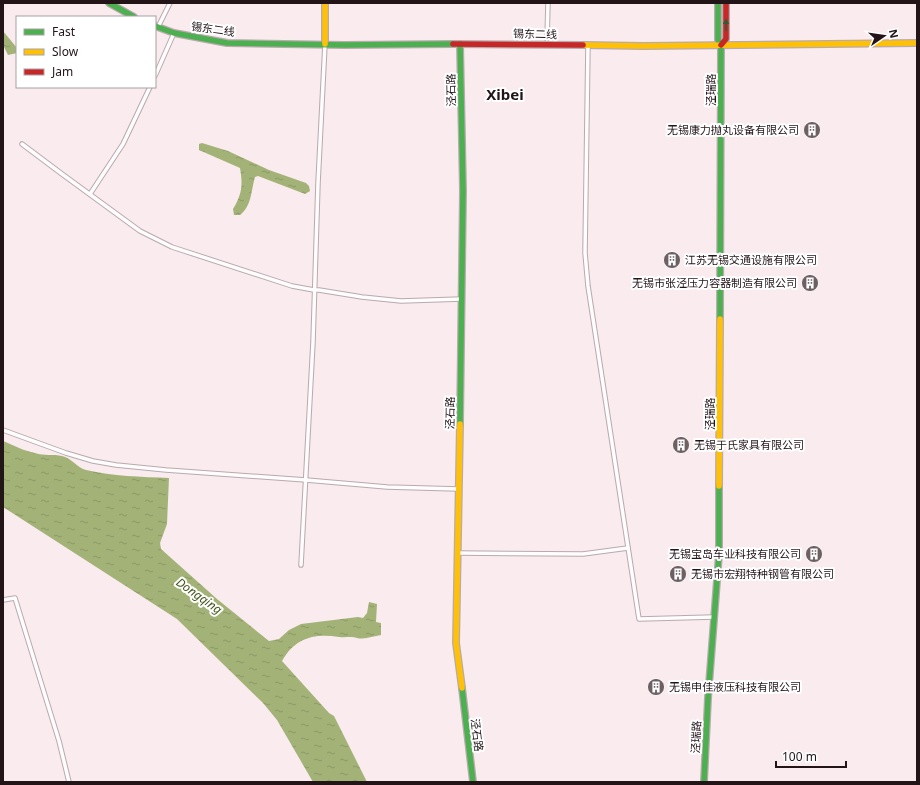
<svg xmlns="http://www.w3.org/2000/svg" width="920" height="785" viewBox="0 0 920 785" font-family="'Noto Sans','Noto Sans SC',sans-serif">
	<defs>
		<pattern id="water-ripples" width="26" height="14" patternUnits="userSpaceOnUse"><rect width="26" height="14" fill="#a3b377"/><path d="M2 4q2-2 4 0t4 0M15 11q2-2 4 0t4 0" fill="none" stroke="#8c9966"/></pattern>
	</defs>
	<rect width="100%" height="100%" fill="#f9ebee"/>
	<!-- water -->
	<g fill="url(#water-ripples)">
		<path d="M3,31L17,48V53L8,55L3,45Z"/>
		<path d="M202,143L228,151L269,170L306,183L309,186L310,191L305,194L258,176L255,177C251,190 252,206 240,215H234L233,209C242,194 243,185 240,168L199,150V144Z"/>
		<path d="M3,441C13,445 24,451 35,453C44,456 54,454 62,456C73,459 76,467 86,470C113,476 141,477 169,478L167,524L160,543L161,549L217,599L269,641L279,639L289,630L301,624L358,617L363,618L367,613L369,602L377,604L376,622L381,623V635C373,636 365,640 357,638C351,636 346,638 339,637C314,633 295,638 282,661L329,713L334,716L367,782H313L277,720L263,703L177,619L3,507Z"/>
	</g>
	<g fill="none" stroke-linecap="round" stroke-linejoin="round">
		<!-- street casing -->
		<g stroke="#b8aaad" stroke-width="5.5">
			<g id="street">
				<path d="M158,27L170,3"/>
				<path d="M547,39L548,3"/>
				<path d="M588,45L585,253L588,286L639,619L714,617"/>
				<path d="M155,76L174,33"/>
				<path d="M22,144L62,174L140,231L172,247L292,286L314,290H319L362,297L401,301L462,299"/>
				<path d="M90,194L123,144L150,87"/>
				<path d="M3,430L66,453L93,461L116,465L166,470L306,480L387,487L458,489"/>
				<path d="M457,553L583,554L628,548"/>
				<path d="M301,565L313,342L318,183L325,44"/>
				<path d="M3,600L15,598L59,741L69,782"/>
			</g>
		</g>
		<!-- fast casing -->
		<g stroke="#b8aaad" stroke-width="8">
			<g id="fast">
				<path d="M109,3L134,17"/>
				<path d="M718,3V40L721,45L720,319"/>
				<path d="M155,26L174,33L227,43L344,45L453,44"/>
				<path d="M460,424L463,191L460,44"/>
				<path d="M462,688L473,782"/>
				<path d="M704,782L708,698L719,554V486"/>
			</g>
		</g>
		<!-- slow casing -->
		<g stroke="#b8aaad" stroke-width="8">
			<g id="slow">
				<path d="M325,3V44"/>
				<path d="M583,45L643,46L917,43"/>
				<path d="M460,424L456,643L462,688"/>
				<path d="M719,486L720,319"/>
			</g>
		</g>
		<!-- jam casing -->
		<g stroke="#b8aaad" stroke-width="8">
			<g id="jam">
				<path d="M453,44L583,45"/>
				<path d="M721,45L726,39V3"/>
			</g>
		</g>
		<!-- street -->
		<use href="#street" stroke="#fefcfc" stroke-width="3.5"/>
		<!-- fast -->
		<use href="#fast" stroke="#4caf50" stroke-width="5.5"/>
		<!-- slow -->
		<use href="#slow" stroke="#ffc107" stroke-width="5.5"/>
		<!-- jam -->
		<use href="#jam" stroke="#c62828" stroke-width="5.5"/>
	</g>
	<!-- one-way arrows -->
	<defs><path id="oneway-solid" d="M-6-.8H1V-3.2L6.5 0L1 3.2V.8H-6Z"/></defs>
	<use fill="#355a31" href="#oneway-solid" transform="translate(726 25) rotate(-90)"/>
	<!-- icons -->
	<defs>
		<g id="building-disc" transform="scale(0.9)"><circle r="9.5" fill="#6e5f63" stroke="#fff"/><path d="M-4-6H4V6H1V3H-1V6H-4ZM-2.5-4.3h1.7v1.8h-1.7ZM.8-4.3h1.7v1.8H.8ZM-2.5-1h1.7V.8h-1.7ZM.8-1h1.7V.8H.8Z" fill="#fff"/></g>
	</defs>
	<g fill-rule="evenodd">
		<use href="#building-disc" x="812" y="130"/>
		<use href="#building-disc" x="672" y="260"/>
		<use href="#building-disc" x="810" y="283"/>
		<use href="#building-disc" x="681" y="445"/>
		<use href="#building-disc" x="814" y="554"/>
		<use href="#building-disc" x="678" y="574"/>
		<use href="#building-disc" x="656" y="687"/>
	</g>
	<g text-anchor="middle" stroke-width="4" stroke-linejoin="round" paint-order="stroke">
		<!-- street labels -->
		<g font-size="11" fill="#231418" stroke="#fff">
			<text transform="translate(213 29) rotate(8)" y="4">锡东二线</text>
			<text transform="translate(535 34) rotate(1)" y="4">锡东二线</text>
			<text transform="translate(451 90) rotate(-91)" y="4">泾石路</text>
			<text transform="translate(711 90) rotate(-90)" y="4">泾瑞路</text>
			<text transform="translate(450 413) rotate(-89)" y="4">泾石路</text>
			<text transform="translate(710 414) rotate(-90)" y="4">泾瑞路</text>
			<text transform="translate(477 735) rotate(83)" y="4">泾石路</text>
			<text transform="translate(696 737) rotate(-87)" y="4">泾瑞路</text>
		</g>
		<!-- poi labels -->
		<g font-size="11" fill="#231418" stroke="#fff" text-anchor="start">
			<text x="799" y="134" text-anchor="end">无锡康力抛丸设备有限公司</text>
			<text x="685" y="264">江苏无锡交通设施有限公司</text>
			<text x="797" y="287" text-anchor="end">无锡市张泾压力容器制造有限公司</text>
			<text x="694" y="449">无锡于氏家具有限公司</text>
			<text x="801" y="558" text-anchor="end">无锡宝岛车业科技有限公司</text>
			<text x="691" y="578">无锡市宏翔特种钢管有限公司</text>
			<text x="669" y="691">无锡申佳液压科技有限公司</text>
		</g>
		<!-- water labels -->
		<g font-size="12" font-style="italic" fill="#425618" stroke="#fff">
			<text transform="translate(199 596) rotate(35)" y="4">Dongqing</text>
		</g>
		<!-- district labels -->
		<g font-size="15" font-weight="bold" fill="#231418" stroke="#fff">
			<text x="505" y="100">Xibei</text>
		</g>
	</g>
	<!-- border -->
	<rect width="920" height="785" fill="none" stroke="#231418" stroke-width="8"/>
	<!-- legend -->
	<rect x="16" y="16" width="140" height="72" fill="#ffffff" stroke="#a7a1a3"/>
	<rect x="24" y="29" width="20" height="6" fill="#4caf50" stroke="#a7a1a3"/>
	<text x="52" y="36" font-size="12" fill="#231418">Fast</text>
	<rect x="24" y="49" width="20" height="6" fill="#ffc107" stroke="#a7a1a3"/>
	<text x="52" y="56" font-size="12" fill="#231418">Slow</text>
	<rect x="24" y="69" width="20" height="6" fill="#c62828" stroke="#a7a1a3"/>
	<text x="52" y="76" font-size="12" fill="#231418">Jam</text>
	<!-- north arrow -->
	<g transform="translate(884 36) rotate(77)" stroke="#ffffff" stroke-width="3" paint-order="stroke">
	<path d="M0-3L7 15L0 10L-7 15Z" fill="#231418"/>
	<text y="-6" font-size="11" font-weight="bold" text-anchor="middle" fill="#231418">N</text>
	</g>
	<!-- scale -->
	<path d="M776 761v6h70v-6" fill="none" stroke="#231418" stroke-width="2"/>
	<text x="782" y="761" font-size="12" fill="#231418" stroke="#ffffff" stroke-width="3" paint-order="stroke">100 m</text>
</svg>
